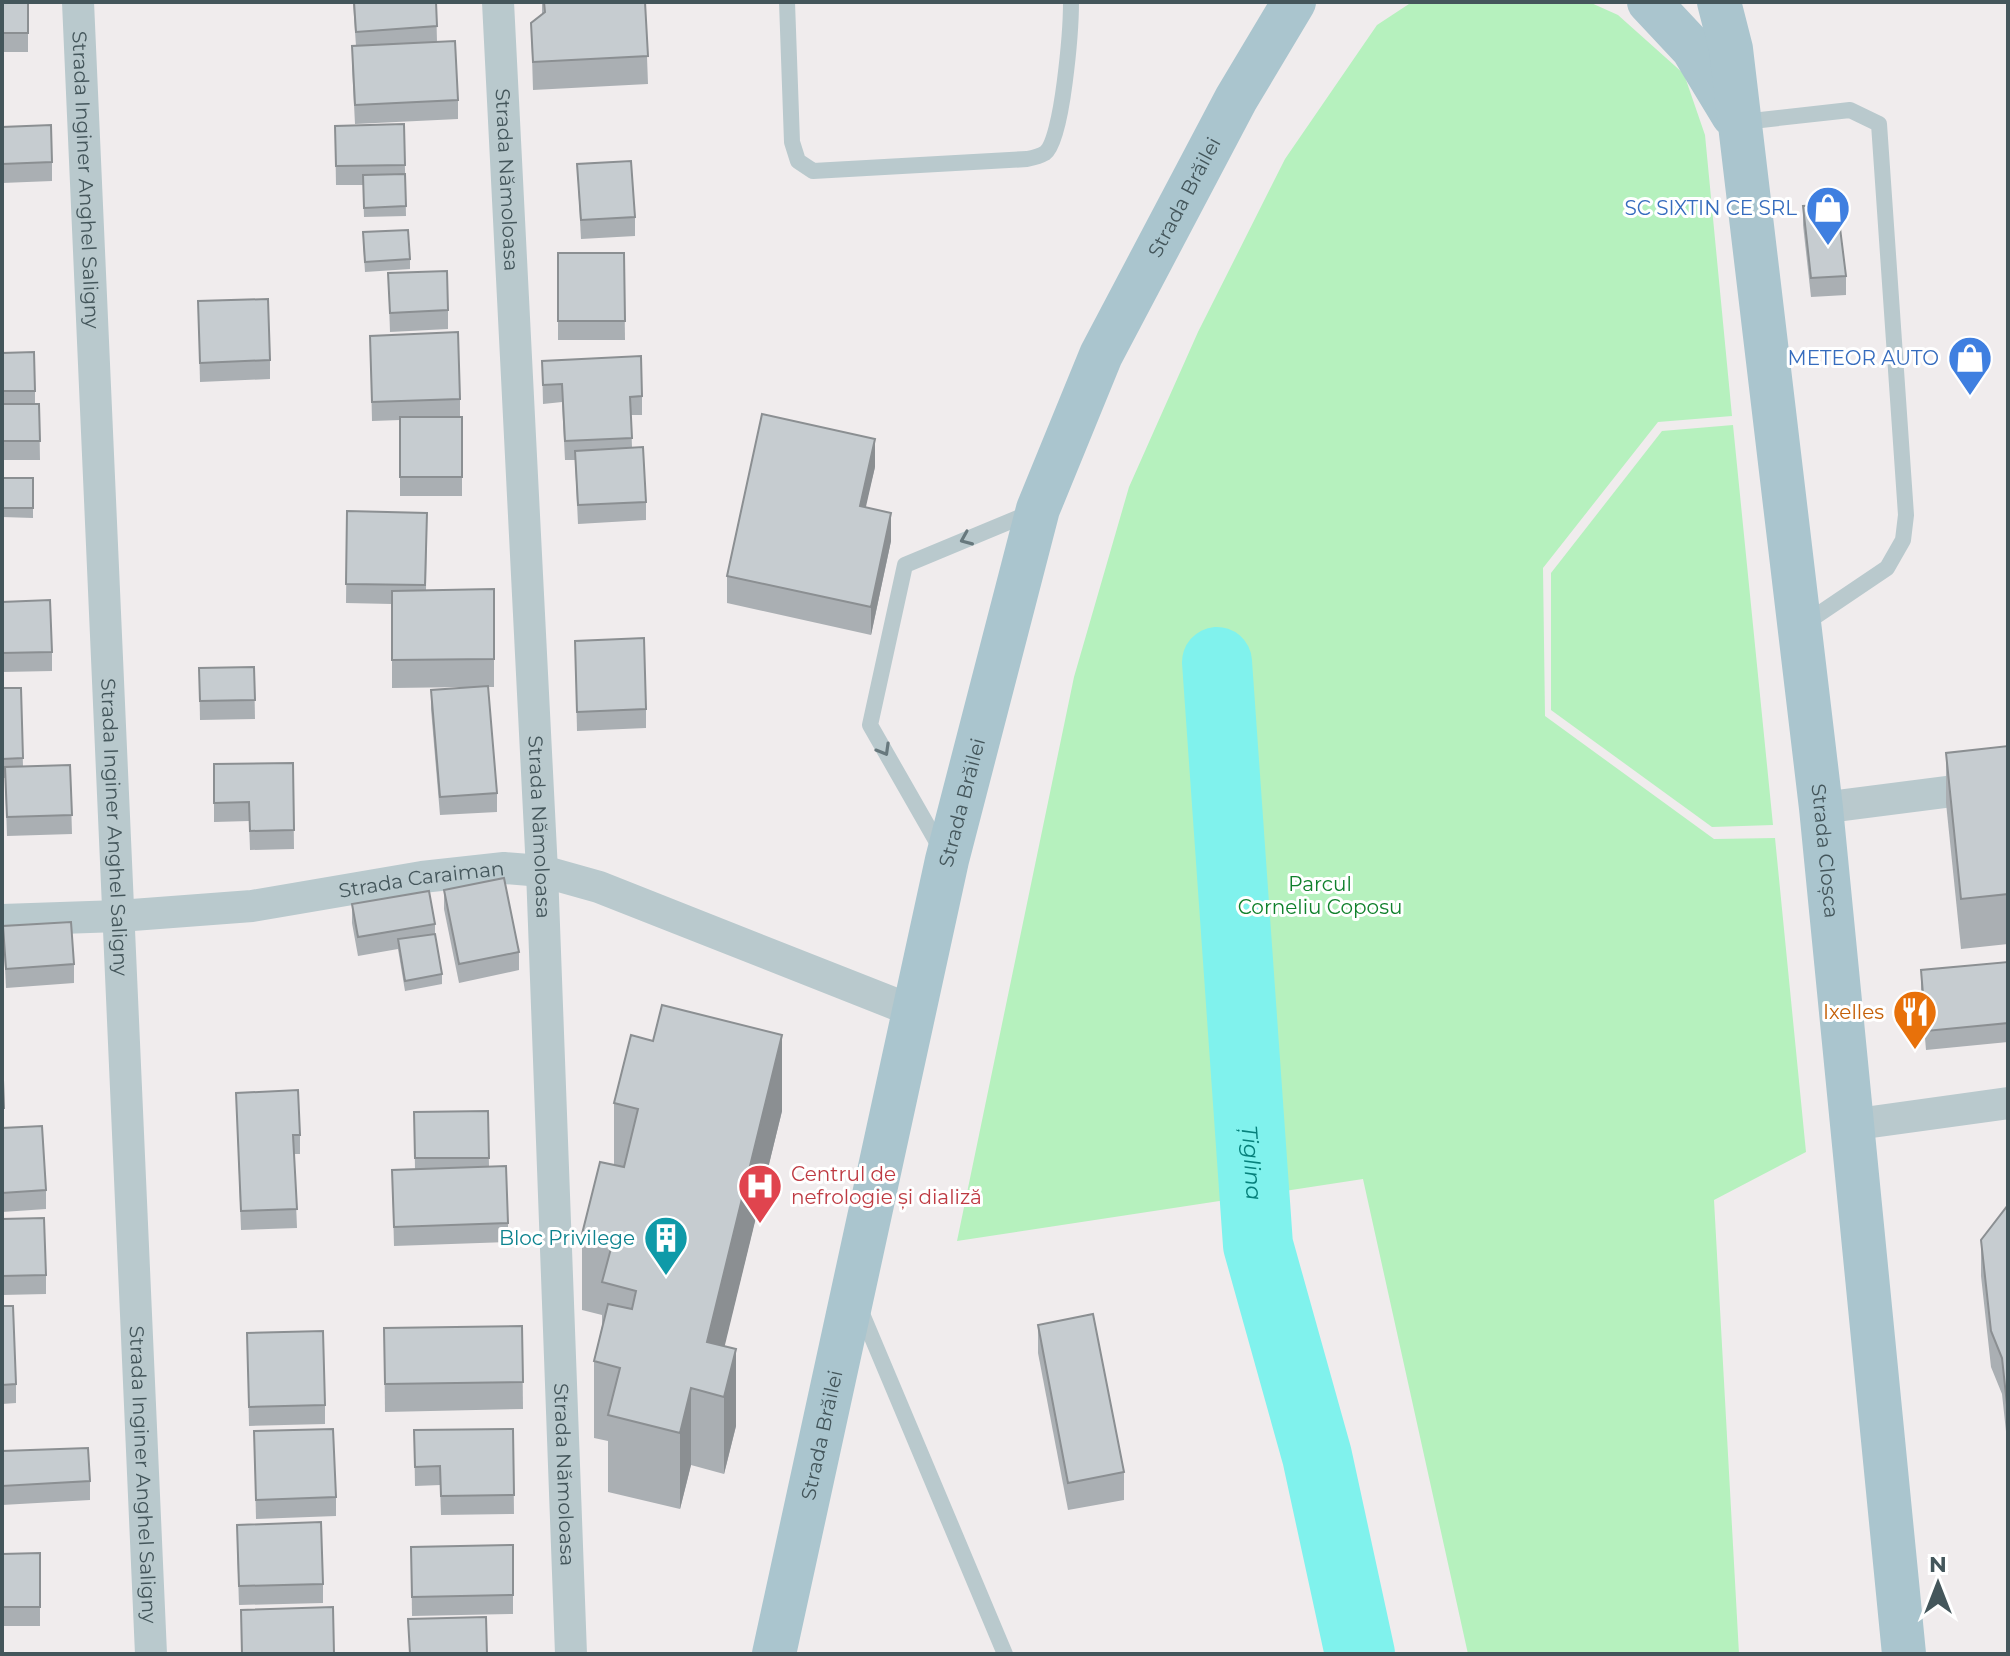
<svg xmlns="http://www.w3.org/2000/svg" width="2010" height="1656" viewBox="0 0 2010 1656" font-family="Montserrat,sans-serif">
	<rect width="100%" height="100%" fill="#f0eced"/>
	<!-- green -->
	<g fill="#b6f1be">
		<path d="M1412,2H1589L1618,15L1684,74L1705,135L1732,416L1658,422L1543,568L1545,716L1714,839L1775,838L1806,1152L1714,1200L1739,1654H1468L1363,1179L957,1241L1074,677L1129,487L1198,332L1285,159L1377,25Z"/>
		<path d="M1733,425L1773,825L1712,827L1551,710V573L1662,431Z"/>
	</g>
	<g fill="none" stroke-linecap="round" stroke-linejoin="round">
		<!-- river -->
		<path stroke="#80f2ed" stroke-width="70" id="s1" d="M1217,662L1258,1245L1317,1456L1360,1654"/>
		<!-- service -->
		<g stroke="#b9c9cd" stroke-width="16">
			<path d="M787,2L792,142L798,161L813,171L1027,159C1032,158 1040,156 1045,153C1063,140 1071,27 1071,2"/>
			<path d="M1743,122L1850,110L1879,124L1906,515L1903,540L1887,568L1804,624"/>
			<path d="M942,851L870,725L905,565L1030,513"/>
			<path d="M860,1309L1005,1654"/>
		</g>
		<!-- minor -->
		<g stroke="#b9c9cd" stroke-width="32">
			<path id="s2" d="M78,2L151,1654"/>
			<path id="s3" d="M498,2L542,871L571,1654"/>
			<path d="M1821,808L2008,784"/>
			<path id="s4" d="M2,920L119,916L252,906L422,877L504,868L542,871L599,887L913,1011"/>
			<path d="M1850,1125L2008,1103"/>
		</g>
		<!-- primary -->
		<g stroke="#aac5ce" stroke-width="44">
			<path d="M1649,2L1693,49L1733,115"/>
			<path id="s5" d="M1719,2L1731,49L1821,808L1904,1654"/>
			<path id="s6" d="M774,1654L947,860L1038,509L1101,355L1236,99L1294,2"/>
		</g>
	</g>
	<!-- wall -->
	<g fill="#aaafb3">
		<rect x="2" y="2" width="26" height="50"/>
		<path d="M353,2H436L437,42L458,100V119L355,124L352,65V46H356Z"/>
		<path d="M542,2H645L648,84L533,90L531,23L542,14Z"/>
		<path d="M404,124L406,216L364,217L363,185H336L335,126Z"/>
		<path d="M2,127L52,162V181L2,183Z"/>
		<path d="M577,164L635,217V236L581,239Z"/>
		<path d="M1803,206L1846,276V295L1811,297L1803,225Z"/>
		<path d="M363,242L410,259V269L365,272Z"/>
		<path d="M558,253H624L625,340H558Z"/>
		<path d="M388,273L448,310V329L390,332Z"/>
		<path d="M198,301L270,360V379L200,382Z"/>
		<path d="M370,336L460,399V417H462V496H400V420L372,421Z"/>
		<path d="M2,353L35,391V404H39L40,460H2Z"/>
		<path d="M542,361L642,396V415H631L632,448L646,502V520L578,524L575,460H565L562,402L543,404Z"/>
		<path d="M875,467L865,507L891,541L871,635L727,603V576Z"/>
		<path d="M2,478H33V518L2,517Z"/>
		<path d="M347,511L427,513L426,590L494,589V687H488L497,793V812L440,815L431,709V690L469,687L392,688V604L346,603Z"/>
		<path d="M2,602L52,652V671L2,672Z"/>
		<path d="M575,641L646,709V728L577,731Z"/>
		<path d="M254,667L255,719L200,720L199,668Z"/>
		<path d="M2,688H21L23,767L70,765L72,834L7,836L5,778H2Z"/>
		<path d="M2008,746V944L1961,949L1946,803V753Z"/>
		<path d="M293,763L294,849L250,850L249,821L214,822V764Z"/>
		<path d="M444,890L519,952V970L459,983L444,909Z"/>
		<path d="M352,904L435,924V934L442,974V984L405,991L398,949L358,956L352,923Z"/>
		<path d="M3,926L74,964V983L6,988Z"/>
		<path d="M2008,962V1042L1926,1050L1921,989V970Z"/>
		<path d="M2,1052L4,1108V1127H2Z"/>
		<path d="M236,1093L300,1135V1154H294L297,1228L241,1230Z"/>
		<path d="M614,1103L782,1111L724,1346L736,1426L724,1474L691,1465L680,1509L608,1492V1441L594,1438V1361L602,1326V1315L582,1310V1234L614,1165Z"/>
		<path d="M488,1111L489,1167L508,1223V1242L394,1246L392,1170L415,1169L414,1112Z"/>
		<path d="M2,1128L46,1190V1209L2,1212Z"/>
		<path d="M2008,1205V1450L2002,1394L1991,1367L1981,1276V1240Z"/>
		<path d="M2,1219L46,1275V1294L2,1295Z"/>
		<path d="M2,1306L16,1384V1403L2,1404Z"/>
		<path d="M1038,1325L1124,1472V1500L1068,1510L1038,1353Z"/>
		<path d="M522,1326L523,1409L385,1412L384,1328Z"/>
		<path d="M247,1333L325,1405V1424L249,1426Z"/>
		<path d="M513,1429L514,1514L441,1515L440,1485L415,1486L414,1430Z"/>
		<path d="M254,1431L336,1497V1516L256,1519Z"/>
		<path d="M2,1451L90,1481V1500L2,1505Z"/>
		<path d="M237,1544L323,1584V1603L239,1605Z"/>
		<path d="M513,1545V1614L412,1616L411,1547Z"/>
		<path d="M40,1553V1626H2V1554Z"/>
	</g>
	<!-- shaded-wall -->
	<g fill="#8b8f92">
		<path d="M875,439V467L860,533V506Z"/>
		<path d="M891,513V541L871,635V607Z"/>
		<path d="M782,1035V1111L713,1394L707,1342Z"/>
		<path d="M736,1349V1426L724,1474V1397Z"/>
		<path d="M691,1388V1465L680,1509V1433Z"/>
	</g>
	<!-- building -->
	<g fill="#c6ccd0" stroke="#8b8f92" stroke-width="2">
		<rect x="2" y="2" width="26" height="31"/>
		<path d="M354,2H436L437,26L356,32Z"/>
		<path d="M544,2H645L648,56L533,62L531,23L545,12Z"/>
		<path d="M455,41L458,100L355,105L352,46Z"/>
		<path d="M404,124L405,165L336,166L335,126Z"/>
		<path d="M51,125L52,162L2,164V127Z"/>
		<path d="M631,161L635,217L581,220L577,164Z"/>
		<path d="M405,174L406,206L364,208L363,175Z"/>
		<path d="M1837,204L1846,276L1811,278L1803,206Z"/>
		<path d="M408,230L410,259L365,262L363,232Z"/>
		<path d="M558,253H624L625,321H558Z"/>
		<path d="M447,271L448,310L390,313L388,273Z"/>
		<path d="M268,299L270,360L200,363L198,301Z"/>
		<path d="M458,332L460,399L372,402L370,336Z"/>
		<path d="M34,352L35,391H2V353Z"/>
		<path d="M641,356L642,396L630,397L632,438L565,441L562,384L543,385L542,361Z"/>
		<path d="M2,404H39L40,441H2Z"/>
		<path d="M762,414L875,439L860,506L891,513L871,607L727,576Z"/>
		<rect x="400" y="417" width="62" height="60"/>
		<path d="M643,447L646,502L578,505L575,451Z"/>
		<rect x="2" y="478" width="31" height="30"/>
		<path d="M347,511L427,513L425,585L346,584Z"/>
		<path d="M494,589V659L392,660V591Z"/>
		<path d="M50,600L52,652L2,653V602Z"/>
		<path d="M644,638L646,709L577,712L575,641Z"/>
		<path d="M254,667L255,700L200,701L199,668Z"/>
		<path d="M488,686L497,793L440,797L431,690Z"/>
		<path d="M2,688H21L23,758L2,759Z"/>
		<path d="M2008,746V894L1961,899L1946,753Z"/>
		<path d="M293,763L294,830L250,831L249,802L214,803V764Z"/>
		<path d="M70,765L72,815L7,817L5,767Z"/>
		<path d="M504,878L519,952L459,964L444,890Z"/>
		<path d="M429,891L435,924L358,937L352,904Z"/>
		<path d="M71,922L74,964L6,969L3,926Z"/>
		<path d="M435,934L442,974L405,981L398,939Z"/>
		<path d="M2008,962V1023L1926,1031L1921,970Z"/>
		<path d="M662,1005L782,1035L707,1342L736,1349L724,1397L691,1388L680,1433L608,1415L620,1368L594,1361L608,1304L632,1309L636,1291L602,1282L613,1241L582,1234L600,1162L624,1167L638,1109L614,1103L631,1035L653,1041Z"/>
		<path d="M2,1052L4,1108H2Z"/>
		<path d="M298,1090L300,1135H293L297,1209L241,1211L236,1093Z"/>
		<path d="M488,1111L489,1158H415L414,1112Z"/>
		<path d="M42,1126L46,1190L2,1193V1128Z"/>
		<path d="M506,1166L508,1223L394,1227L392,1170Z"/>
		<path d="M2008,1205V1414L2002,1358L1991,1331L1981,1240Z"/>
		<path d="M44,1218L46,1275L2,1276V1219Z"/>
		<path d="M2,1306H13L16,1384L2,1385Z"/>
		<path d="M1093,1314L1124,1472L1068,1483L1038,1325Z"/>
		<path d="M522,1326L523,1382L385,1384L384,1328Z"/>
		<path d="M323,1331L325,1405L249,1407L247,1333Z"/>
		<path d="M333,1429L336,1497L256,1500L254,1431Z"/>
		<path d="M513,1429L514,1495L441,1496L440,1466L415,1467L414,1430Z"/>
		<path d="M88,1448L90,1481L2,1486V1451Z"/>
		<path d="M321,1522L323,1584L239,1586L237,1525Z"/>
		<path d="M513,1545V1595L412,1597L411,1547Z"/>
		<path d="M40,1553V1607H2V1554Z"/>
		<path d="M333,1607L334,1654H242L241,1610Z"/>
		<path d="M486,1617L487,1654H410L408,1619Z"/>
	</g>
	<!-- one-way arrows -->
	<defs><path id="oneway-chevron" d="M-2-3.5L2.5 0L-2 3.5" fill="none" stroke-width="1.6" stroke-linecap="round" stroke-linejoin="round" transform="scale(2)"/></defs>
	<g stroke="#67787d">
		<use href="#oneway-chevron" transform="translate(966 539) rotate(157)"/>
		<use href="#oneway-chevron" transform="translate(884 750) rotate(60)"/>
	</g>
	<!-- icons -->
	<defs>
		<g id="shop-pin" transform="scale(2.3)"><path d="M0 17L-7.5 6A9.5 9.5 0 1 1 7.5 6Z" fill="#3f7fe0" stroke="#fff"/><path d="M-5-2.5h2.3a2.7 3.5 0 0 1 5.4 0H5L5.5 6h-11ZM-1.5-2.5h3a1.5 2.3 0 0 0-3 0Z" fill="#fff"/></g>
		<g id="restaurant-pin" transform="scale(2.3)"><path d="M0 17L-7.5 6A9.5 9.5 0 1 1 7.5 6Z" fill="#e8710a" stroke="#fff"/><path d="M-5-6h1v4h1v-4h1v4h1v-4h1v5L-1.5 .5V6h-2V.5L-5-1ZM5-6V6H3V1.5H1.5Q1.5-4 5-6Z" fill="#fff"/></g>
		<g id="hospital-pin" transform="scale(2.3)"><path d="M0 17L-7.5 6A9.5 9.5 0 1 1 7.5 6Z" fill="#e0444e" stroke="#fff"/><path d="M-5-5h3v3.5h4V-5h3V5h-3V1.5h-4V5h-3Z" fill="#fff"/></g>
		<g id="building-pin" transform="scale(2.3)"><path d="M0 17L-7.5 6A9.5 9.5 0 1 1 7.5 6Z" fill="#0f9aa8" stroke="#fff"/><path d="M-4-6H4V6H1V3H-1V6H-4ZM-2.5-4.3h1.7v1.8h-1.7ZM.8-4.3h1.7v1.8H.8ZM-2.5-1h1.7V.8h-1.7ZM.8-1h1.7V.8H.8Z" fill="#fff"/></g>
	</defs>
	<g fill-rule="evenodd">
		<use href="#shop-pin" x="1828" y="208"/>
		<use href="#shop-pin" x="1970" y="358"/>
		<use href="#restaurant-pin" x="1915" y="1012"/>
		<use href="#hospital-pin" x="760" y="1186"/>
		<use href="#building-pin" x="666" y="1238"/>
	</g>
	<g text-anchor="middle" stroke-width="6" stroke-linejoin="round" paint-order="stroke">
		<!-- street labels -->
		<g font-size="20" fill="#44565b" stroke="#fff">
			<text dy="7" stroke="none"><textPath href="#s2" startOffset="178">Strada Inginer Anghel Saligny</textPath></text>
			<text dy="7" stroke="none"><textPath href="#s3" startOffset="178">Strada Nămoloasa</textPath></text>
			<text dy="7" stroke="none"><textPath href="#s6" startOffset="1520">Strada Brăilei</textPath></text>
			<text dy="7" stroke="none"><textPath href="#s6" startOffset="872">Strada Brăilei</textPath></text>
			<text dy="7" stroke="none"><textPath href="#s2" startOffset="826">Strada Inginer Anghel Saligny</textPath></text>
			<text dy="7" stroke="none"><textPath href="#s3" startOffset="826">Strada Nămoloasa</textPath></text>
			<text dy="7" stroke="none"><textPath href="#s5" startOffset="856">Strada Cloșca</textPath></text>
			<text dy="7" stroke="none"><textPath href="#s4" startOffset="422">Strada Caraiman</textPath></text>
			<text dy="7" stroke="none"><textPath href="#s6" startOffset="224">Strada Brăilei</textPath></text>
			<text dy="7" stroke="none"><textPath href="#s2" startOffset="1474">Strada Inginer Anghel Saligny</textPath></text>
			<text dy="7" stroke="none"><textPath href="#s3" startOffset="1474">Strada Nămoloasa</textPath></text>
		</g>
		<!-- shop labels -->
		<g font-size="20" fill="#366cbe" stroke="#fff" text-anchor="end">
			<text x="1797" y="215">SC SIXTIN CE SRL</text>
			<text x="1939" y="365">METEOR AUTO</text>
		</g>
		<!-- park labels -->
		<g font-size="20" fill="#10812c" stroke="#fff">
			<text x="1320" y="891">Parcul<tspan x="1320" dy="23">Corneliu Coposu</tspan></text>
		</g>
		<!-- food labels -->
		<g font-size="20" fill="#c56008" stroke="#fff" text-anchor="end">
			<text x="1884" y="1019">Ixelles</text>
		</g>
		<!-- health labels -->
		<g font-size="20" fill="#be3a42" stroke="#fff" text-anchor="start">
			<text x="791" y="1181">Centrul de<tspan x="791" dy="23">nefrologie și dializă</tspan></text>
		</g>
		<!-- culture labels -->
		<g font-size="20" fill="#0d838f" stroke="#fff" text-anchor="end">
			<text x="635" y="1245">Bloc Privilege</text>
		</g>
		<!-- water labels -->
		<g font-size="22" font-style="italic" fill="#06807b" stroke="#fff">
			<text dy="8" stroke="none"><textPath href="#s1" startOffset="502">Țiglina</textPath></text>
		</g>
	</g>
	<!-- border -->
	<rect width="2010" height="1656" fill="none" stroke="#44565b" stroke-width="8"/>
	<!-- north arrow -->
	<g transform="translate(1938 1584)" stroke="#ffffff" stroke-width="6" paint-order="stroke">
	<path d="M0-6L14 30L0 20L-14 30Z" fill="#44565b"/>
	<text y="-12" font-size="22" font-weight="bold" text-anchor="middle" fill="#44565b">N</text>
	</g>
</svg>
